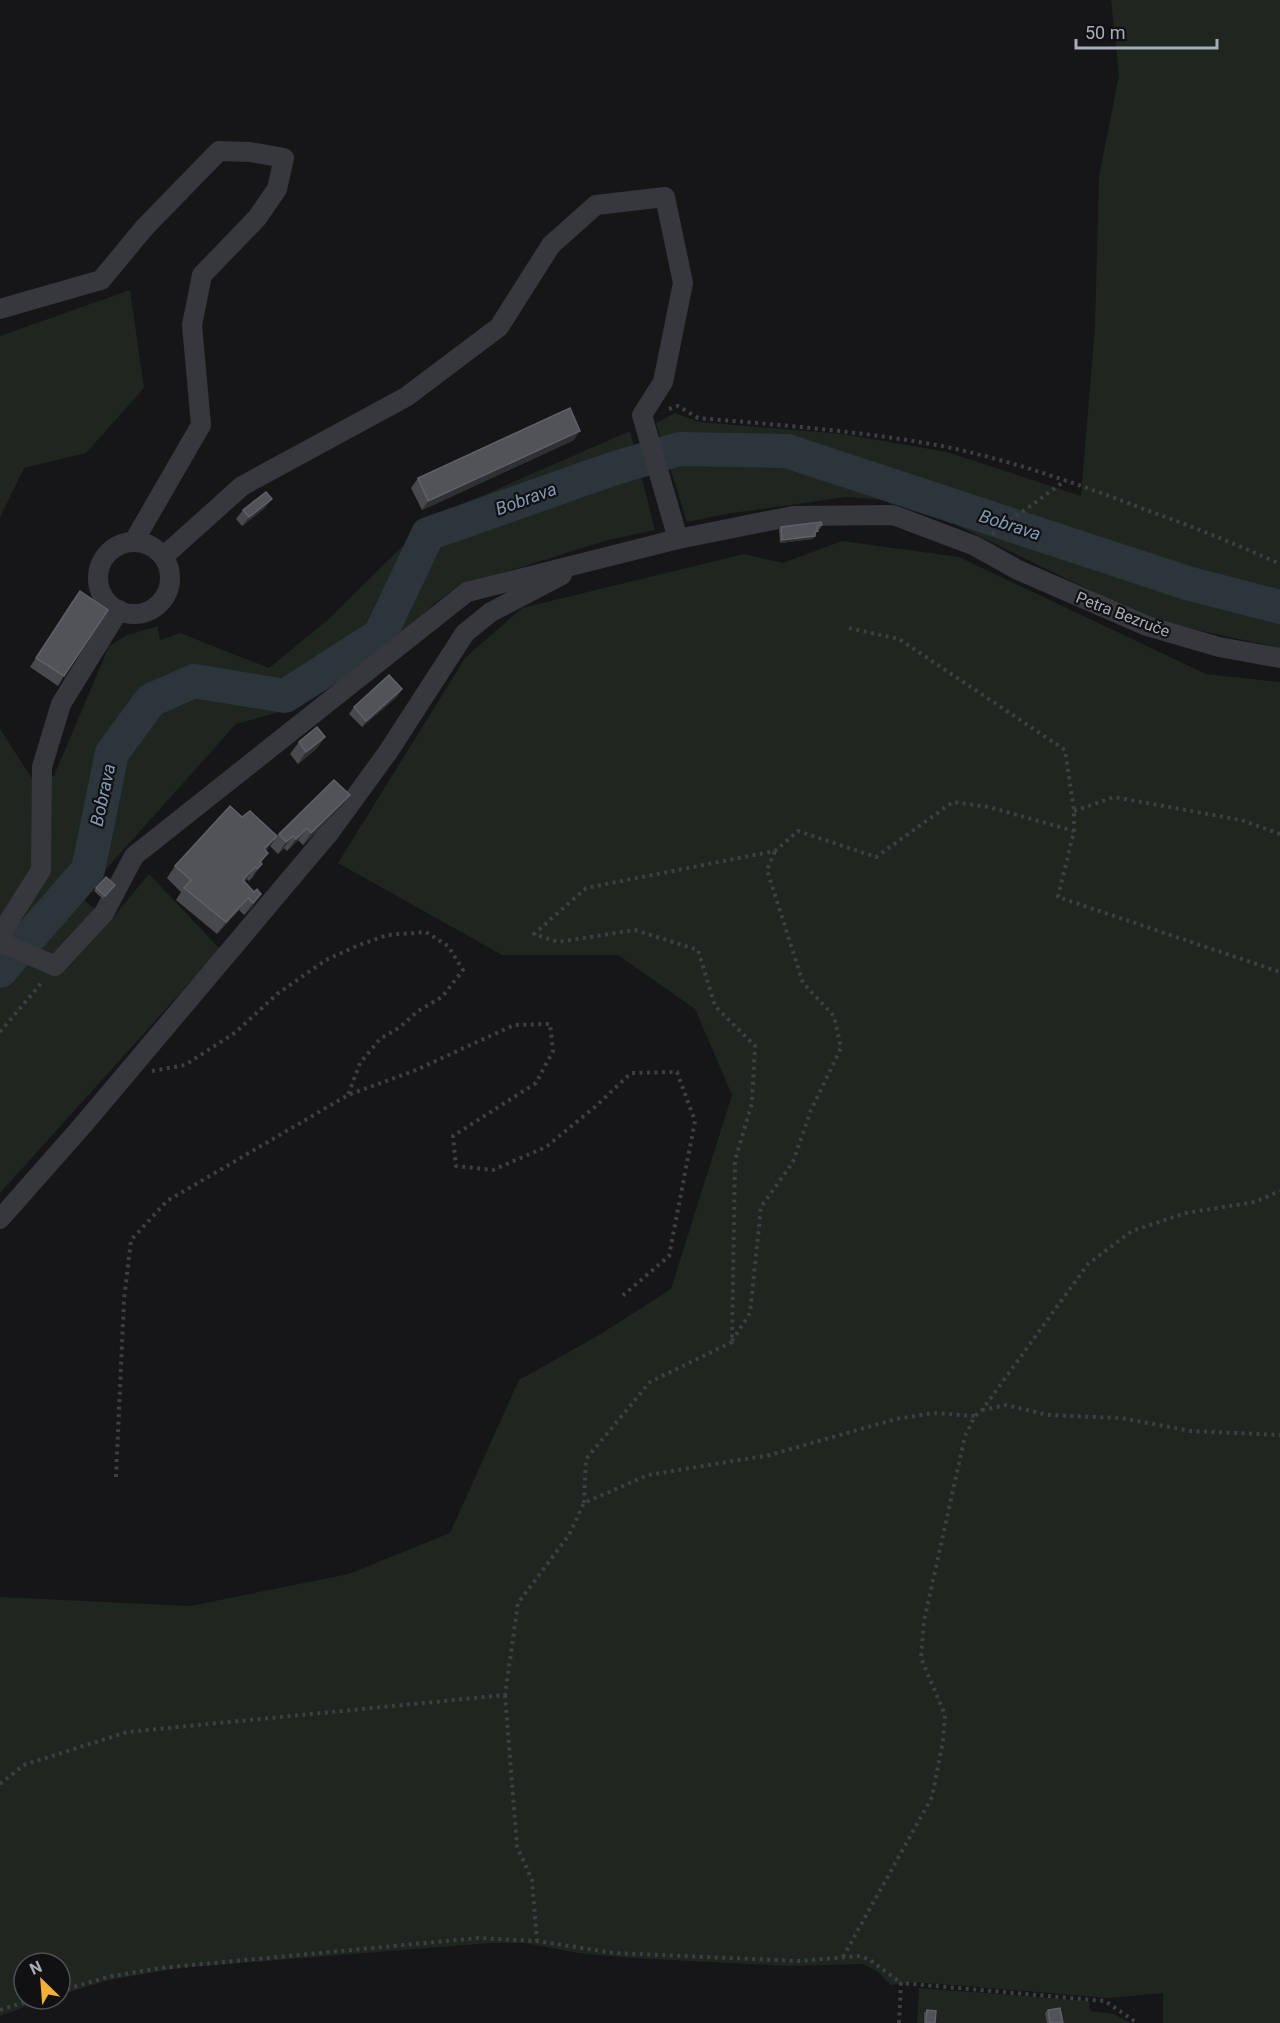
<svg xmlns="http://www.w3.org/2000/svg" width="1280" height="2023" viewBox="0 0 1280 2023" font-family="Roboto,sans-serif">
	<rect width="100%" height="100%" fill="#161618"/>
	<!-- green -->
	<g fill="#1e261f">
		<path d="M1111,0H1280V648L1151,620L944,519L898,501L846,497L726,514L687,522L656,423L675,413L699,422L843,434L947,452L1081,496L1095,326L1099,177L1119,75Z"/>
		<path d="M130,290L144,388L86,453L24,468L0,517V336Z"/>
		<path d="M630,431L655,530L608,540L457,587L433,605L377,656L291,709L236,724L81,897L109,922L149,874L220,949L0,1193V729L33,780L54,776L109,646L127,635L158,626L160,640L180,633L269,668L329,619L431,518Z"/>
		<path d="M842,541L959,557L1206,674L1280,682V2023H1163V1993L1108,1998L915,1982L891,1985L877,1971L863,1964L789,1966L632,1958L578,1953L525,1943H490L179,1968L109,1980L60,1995V1963H24V1999H46L0,2016V1597L190,1606L349,1574L450,1533L519,1380L599,1335L671,1289L732,1095L695,1009L618,955H502L338,863L465,658L522,608L744,554L783,563Z"/>
		<path d="M919,1988L1089,2001L1090,2011L1114,2014L1130,2023H917Z"/>
	</g>
	<g fill="none" stroke-linecap="round" stroke-linejoin="round">
		<!-- river -->
		<path stroke="#2c353c" stroke-width="34" d="M0,971L88,870L112,753L151,700L194,681L285,696L380,635L428,534L609,470L679,449L787,451L1187,583L1280,607"/>
		<!-- path -->
		<g stroke="#3d3f44" stroke-width="4" stroke-dasharray="3 4.5" stroke-linecap="butt">
			<path d="M669,409L678,406L698,418C780,425 861,431 942,446C1010,460 1076,483 1141,508C1188,525 1234,543 1280,564"/>
			<path d="M992,534L1066,480"/>
			<path d="M849,628L899,639L1065,750L1074,811V831L1058,897L1280,972"/>
			<path d="M1074,811L1114,797L1241,820L1280,834"/>
			<path d="M0,1032L43,981"/>
			<path d="M152,1071L185,1065L236,1032L277,994L326,960L359,945L388,935L426,932L448,946L463,970L442,997L418,1011L400,1027L380,1039L360,1063L348,1095"/>
			<path d="M732,1341L750,1313L761,1207L793,1162L811,1110L841,1048L834,1016L803,983L767,870L775,851"/>
			<path d="M982,1410L1006,1405L1048,1415L1121,1418L1191,1431L1280,1435"/>
			<path d="M116,1477L124,1300L131,1240L167,1201L348,1095L416,1070L514,1025L550,1024L553,1051L536,1083L453,1136L456,1166L493,1170L546,1147L596,1106L631,1073L677,1072L695,1121L669,1256L620,1298"/>
			<path d="M584,1503L586,1459L650,1382L732,1342L735,1160L752,1103L755,1046L715,1006L698,950L635,930L558,942L534,934L586,888L775,851L798,831L876,857L953,802L989,807L1074,831"/>
			<path d="M505,1695L517,1846L532,1880L537,1941"/>
			<path d="M0,1784L24,1765L127,1732L505,1695L518,1603L569,1535L584,1503L648,1475L770,1455L896,1419L933,1413L975,1416"/>
			<path d="M843,1957L932,1797L943,1741L945,1715L921,1658L924,1621L965,1436L975,1416L982,1410L1088,1264L1132,1231L1186,1213L1255,1202L1280,1191"/>
			<path d="M60,1991L108,1977L161,1968L478,1938L537,1941L614,1953L798,1961L860,1956L870,1960L901,1983"/>
			<path d="M0,2010L35,1999"/>
			<path d="M899,2023L901,1983L1105,2001L1137,2023"/>
		</g>
		<!-- minor -->
		<g stroke="#37383d" stroke-width="20">
			<path d="M0,309L101,280L145,227L219,151L250,152L284,158L277,189L257,218L202,275L192,325L201,425L134,541"/>
			<circle cx="134" cy="578" r="36"/>
			<path d="M164,556L242,486L406,397L499,327L551,245L596,205L665,197L683,283L663,382L642,415L678,539"/>
			<path d="M0,935L41,870L42,767L61,704L119,610"/>
			<path d="M0,942L55,966L104,913L134,856L467,592L678,539L793,516L893,515L975,546L1018,570L1147,626L1219,647L1280,658"/>
			<path d="M0,1219L83,1125L329,833L388,752L465,633L491,612L562,575"/>
		</g>
	</g>
	<!-- wall -->
	<g fill="#47494d">
		<path d="M574,440L422,510L411,488L418,478Z"/>
		<path d="M265,508L242,526L236,519L243,510Z"/>
		<path d="M822,525L820,529H818L813,539L780,543L779,530L781,527Z"/>
		<path d="M73,600L64,676L58,686L30,667Z"/>
		<path d="M398,696L362,727L349,714L354,707Z"/>
		<path d="M325,737L316,749L298,764L290,754L299,742Z"/>
		<path d="M341,808L303,845L298,840L287,851L284,848L278,854L270,846L279,834Z"/>
		<path d="M268,848L266,851L261,864L253,877L249,881L247,879L244,882L254,892L253,906L244,915L239,910L217,934L176,900L181,892L167,878L175,866Z"/>
		<path d="M115,885L103,899L94,891L96,888Z"/>
		<path d="M927,2010L935,2023H924V2013Z"/>
		<path d="M1048,2010L1063,2023H1047L1045,2013Z"/>
	</g>
	<!-- shaded-wall -->
	<g fill="#2f3033">
		<path d="M580,431L574,440L422,510L428,501Z"/>
		<path d="M272,499L265,508L242,526L249,517Z"/>
		<path d="M815,536L813,539L780,543L782,540Z"/>
		<path d="M402,689L398,696L362,727L366,721Z"/>
		<path d="M325,737L316,749L298,764L306,752Z"/>
		<path d="M350,795L341,808L303,845L311,833Z"/>
		<path d="M307,828L298,840L287,851L296,839Z"/>
		<path d="M277,836L268,848L255,862L264,849Z"/>
		<path d="M293,836L284,848L278,854L286,842Z"/>
		<path d="M262,864L253,877L249,881L257,869Z"/>
		<path d="M255,867L247,879L234,893L243,880Z"/>
		<path d="M261,894L253,906L244,915L253,903Z"/>
		<path d="M248,898L239,910L217,934L226,922Z"/>
	</g>
	<!-- building -->
	<g fill="#525359" stroke="#5f6168" stroke-width="1.5">
		<path d="M570,408L580,431L428,501L418,478Z"/>
		<path d="M266,492L272,499L249,517L243,510Z"/>
		<path d="M821,522L822,525L817,526L818,531L815,532V536L782,540L781,527Z"/>
		<path d="M80,591L108,610L64,676L36,658Z"/>
		<path d="M389,675L402,689L366,721L354,707Z"/>
		<path d="M317,727L325,737L306,752L299,742Z"/>
		<path d="M334,780L350,795L311,833L307,828L296,839L293,836L286,842L279,834Z"/>
		<path d="M230,806L242,817L250,811L277,836L264,849L268,853L260,862L262,864L257,869L255,867L243,880L254,892L257,889L261,894L253,903L248,898L226,922L184,888L191,880L175,866Z"/>
		<path d="M106,877L115,885L105,896L96,888Z"/>
		<path d="M1060,2008L1063,2023H1050L1048,2010Z"/>
		<path d="M927,2010L936,2011L935,2023H926Z"/>
	</g>
	<g text-anchor="middle" stroke-width="4.5" stroke-linejoin="round" paint-order="stroke">
		<!-- street labels -->
		<g font-size="16" fill="#a8adb8" stroke="#111113">
			<text transform="translate(1123 614) rotate(21)" y="6">Petra Bezruče</text>
		</g>
		<!-- water labels -->
		<g font-size="18" font-style="italic" fill="#7f9bb3" stroke="#111113">
			<text transform="translate(526 499) rotate(-20)" y="6">Bobrava</text>
			<text transform="translate(1010 525) rotate(18)" y="6">Bobrava</text>
			<text transform="translate(103 795) rotate(-78)" y="6">Bobrava</text>
		</g>
	</g>
	<!-- north arrow -->
	<g transform="translate(42 1981) rotate(335)"><circle r="28" fill="#111113" stroke="#4d4f55" stroke-width="1.5"/>
	<path d="M0-4.5L10 22L0 15L-10 22Z" fill="#f2b134"/>
	<text y="-9" font-size="16" font-weight="bold" text-anchor="middle" fill="#a8adb8">N</text>
	</g>
	<!-- scale -->
	<path d="M1076 39v9h141v-9" fill="none" stroke="#a8adb8" stroke-width="3"/>
	<text x="1085" y="39" font-size="18" fill="#a8adb8" stroke="#111113" stroke-width="4.5" paint-order="stroke">50 m</text>
</svg>
